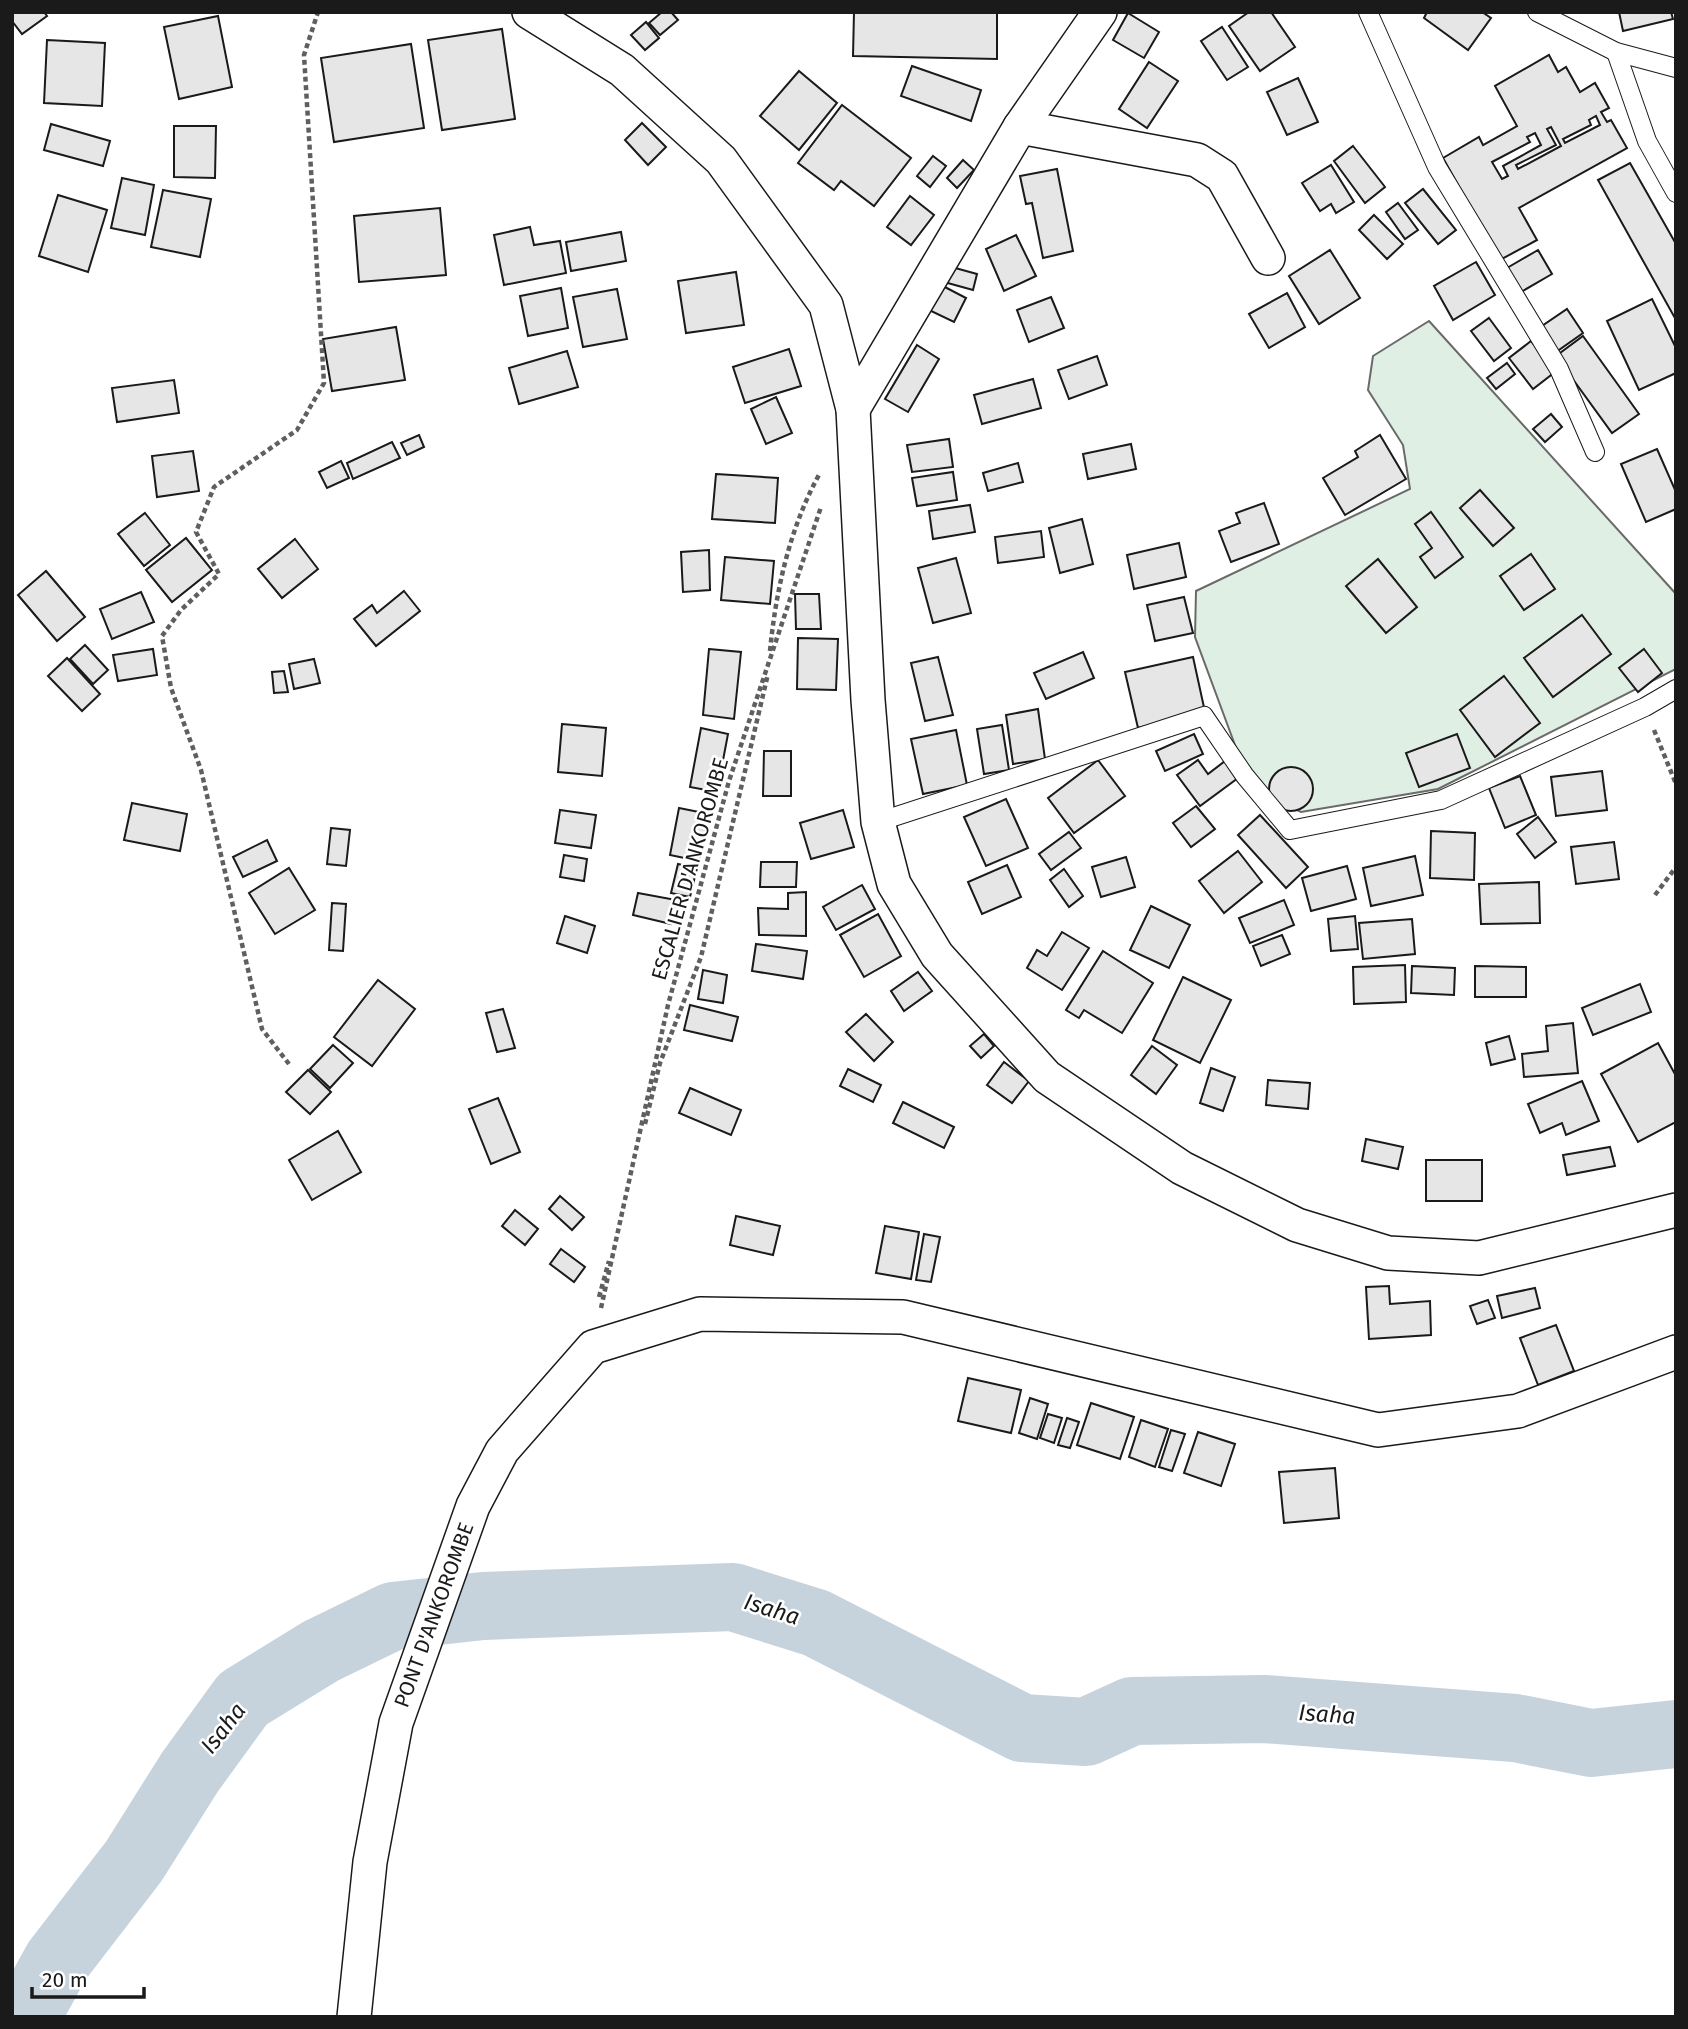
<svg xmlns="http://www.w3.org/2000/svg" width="1688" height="2029" viewBox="0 0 1688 2029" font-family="'Fira Sans',sans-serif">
	<rect width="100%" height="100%" fill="#fff"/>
	<!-- green -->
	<path fill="#e0efe3" stroke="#6a6a6a" stroke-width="2" d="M1429,321L1676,594V669L1438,789L1301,812L1268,797L1242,764L1195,637L1196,591L1410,489L1403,445L1368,390L1373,356Z"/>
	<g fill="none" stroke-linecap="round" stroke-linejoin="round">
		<!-- river -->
		<path stroke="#c6d2dc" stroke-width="68" d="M26,2017L57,1961L134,1861L190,1772L243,1699L321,1651L393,1616L483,1606L733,1597L816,1623L1022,1728L1086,1732L1132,1711L1264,1709L1515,1728L1591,1743L1676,1734"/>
	</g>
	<!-- building -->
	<g fill="#e6e6e6" stroke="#1a1a1a" stroke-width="2" fill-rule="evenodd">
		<path d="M12,12H44L47,16L22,34L12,21Z"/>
		<path d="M662,12H671L678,20L660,35L649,23Z"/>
		<path d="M854,12H997V59L853,56Z"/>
		<path d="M1249,12H1271L1295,47L1260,71L1229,26Z"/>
		<path d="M1427,12H1482L1491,18L1468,50L1424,18Z"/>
		<path d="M1619,12H1671L1673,19L1623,31Z"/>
		<path d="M1128,13L1159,32L1144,58L1113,40Z"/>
		<path d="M218,16L232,87L179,99L164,27Z"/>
		<path d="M646,22L659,38L645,50L631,35Z"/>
		<path d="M1222,27L1248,67L1227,80L1201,41Z"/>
		<path d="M502,29L515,119L442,130L428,40Z"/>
		<path d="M47,40L105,43L102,106L44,103Z"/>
		<path d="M411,44L424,128L334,142L321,58Z"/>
		<path d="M1549,55L1558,72L1566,67L1580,92L1595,83L1609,108L1601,112L1607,122L1611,120L1627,148L1519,208L1537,240L1500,260L1443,158L1479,137L1483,145L1517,126L1495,86ZM1596,116L1600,125L1565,143L1563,139L1591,125L1589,120ZM1551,127L1561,146L1518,169L1516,165L1556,145L1547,129ZM1535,133L1541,145L1503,166L1508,176L1502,179L1492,162L1530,142L1527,137Z"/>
		<path d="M1149,62L1178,81L1147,128L1119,109Z"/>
		<path d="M912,66L981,90L971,121L901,96Z"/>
		<path d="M799,71L837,103L799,150L760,116Z"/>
		<path d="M1298,78L1318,122L1287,135L1267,92Z"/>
		<path d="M842,105L911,158L874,206L841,181L834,190L798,163Z"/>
		<path d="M642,123L666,147L648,165L625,140Z"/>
		<path d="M51,124L110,141L103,166L44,150Z"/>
		<path d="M174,126H216L215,178L174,177Z"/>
		<path d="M1353,146L1385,187L1365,203L1334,161Z"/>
		<path d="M933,156L946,166L930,187L917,176Z"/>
		<path d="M963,160L974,170L957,188L947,178Z"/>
		<path d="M1630,163L1676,244V320L1598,180Z"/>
		<path d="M1331,165L1354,202L1336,213L1331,204L1320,211L1302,183Z"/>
		<path d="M1057,169L1073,251L1043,258L1032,203L1026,204L1020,176Z"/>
		<path d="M122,178L154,185L145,235L111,228Z"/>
		<path d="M1423,189L1456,230L1438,244L1405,203Z"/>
		<path d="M163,190L211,199L200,257L151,247Z"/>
		<path d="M58,195L107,210L88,272L39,256Z"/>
		<path d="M910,196L934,215L911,245L887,227Z"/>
		<path d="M1398,203L1418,230L1405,239L1386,212Z"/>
		<path d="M440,208L446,275L359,282L354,216Z"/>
		<path d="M1374,215L1403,244L1387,259L1359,230Z"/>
		<path d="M530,227L534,245L560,241L566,273L504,285L494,235Z"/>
		<path d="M621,232L626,261L571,271L566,242Z"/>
		<path d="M1016,235L1036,276L1004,291L986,249Z"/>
		<path d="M1330,250L1360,298L1319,324L1289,276Z"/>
		<path d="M1538,250L1552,274L1521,292L1507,268Z"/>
		<path d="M1476,262L1495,295L1453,320L1434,286Z"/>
		<path d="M948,266L977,274L973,290L944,282Z"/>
		<path d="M736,272L744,325L686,333L678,281Z"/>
		<path d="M941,285L966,298L954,322L929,310Z"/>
		<path d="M561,288L568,328L528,336L520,296Z"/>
		<path d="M617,289L627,339L583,347L573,297Z"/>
		<path d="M1287,293L1305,327L1269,348L1249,314Z"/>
		<path d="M1051,297L1064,328L1029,342L1017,310Z"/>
		<path d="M1652,299L1676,348V373L1639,390L1607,321Z"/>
		<path d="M1567,309L1583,333L1556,352L1539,328Z"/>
		<path d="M1489,318L1511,348L1494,361L1471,331Z"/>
		<path d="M396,327L405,380L332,391L323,339Z"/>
		<path d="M1583,336L1639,414L1612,433L1556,356Z"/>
		<path d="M1531,341L1555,372L1533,389L1509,358Z"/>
		<path d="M917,345L939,359L908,412L885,399Z"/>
		<path d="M789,349L801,386L745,403L733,367Z"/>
		<path d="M567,351L578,387L519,404L509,368Z"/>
		<path d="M1097,356L1107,385L1069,399L1058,370Z"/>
		<path d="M1507,363L1515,374L1496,389L1487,378Z"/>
		<path d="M1033,379L1041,408L982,424L974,395Z"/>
		<path d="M174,380L179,413L117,422L112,388Z"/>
		<path d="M776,397L792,433L766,444L751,409Z"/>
		<path d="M1551,414L1562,427L1545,442L1533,429Z"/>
		<path d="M419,435L424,447L407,455L401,443Z"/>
		<path d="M1380,435L1406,479L1345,515L1323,478L1358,457L1355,451Z"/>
		<path d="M949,439L953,467L912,472L907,445Z"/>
		<path d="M392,442L400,458L353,479L347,463Z"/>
		<path d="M1131,444L1136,469L1088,479L1083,454Z"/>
		<path d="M1657,449L1676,492V509L1646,522L1621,464Z"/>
		<path d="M193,451L199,491L157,497L152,456Z"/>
		<path d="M341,461L349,478L327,488L319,472Z"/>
		<path d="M1018,463L1023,482L988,491L983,473Z"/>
		<path d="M953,472L957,500L917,506L912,478Z"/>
		<path d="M716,474L778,478L775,523L712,519Z"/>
		<path d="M1480,490L1514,528L1493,546L1460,508Z"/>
		<path d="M1264,503L1279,544L1231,562L1219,531L1240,523L1236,513Z"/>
		<path d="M970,505L975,532L933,539L929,511Z"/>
		<path d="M1431,512L1463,557L1435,578L1420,557L1432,548L1415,524Z"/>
		<path d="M145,513L170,545L144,566L118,534Z"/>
		<path d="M1082,519L1093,564L1060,573L1049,528Z"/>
		<path d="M1041,531L1044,557L998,563L995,537Z"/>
		<path d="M186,538L212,570L172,602L146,570Z"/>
		<path d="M295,539L318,569L282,598L258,569Z"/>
		<path d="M1179,543L1186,577L1134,589L1127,555Z"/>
		<path d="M709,550L710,590L683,592L681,552Z"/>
		<path d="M1531,554L1555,589L1524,610L1500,576Z"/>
		<path d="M725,557L774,561L770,604L721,600Z"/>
		<path d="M956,558L971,613L933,623L918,568Z"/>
		<path d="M1378,559L1417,607L1386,633L1346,586Z"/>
		<path d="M46,571L85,617L57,641L18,595Z"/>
		<path d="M404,591L420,611L376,646L354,619L372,605L377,613Z"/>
		<path d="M141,592L154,622L112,639L100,609Z"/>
		<path d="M795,594H819L821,629H796Z"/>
		<path d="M1184,597L1193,633L1155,641L1147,605Z"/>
		<path d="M1582,615L1611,654L1553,697L1524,658Z"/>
		<path d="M798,638L838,639L836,690L797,689Z"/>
		<path d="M85,645L108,670L93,684L70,659Z"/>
		<path d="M153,649L157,675L118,681L113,655Z"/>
		<path d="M709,649L741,652L734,719L703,715Z"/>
		<path d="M1644,649L1662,673L1638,692L1619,668Z"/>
		<path d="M1083,652L1094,678L1046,699L1034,673Z"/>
		<path d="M938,657L953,715L925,721L911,663Z"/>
		<path d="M1193,657L1205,712L1138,728L1125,672Z"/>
		<path d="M67,658L100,694L82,711L48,676Z"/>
		<path d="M314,659L320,683L294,689L289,664Z"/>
		<path d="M284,671L288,692L274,693L272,672Z"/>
		<path d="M1504,676L1540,723L1495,757L1460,710Z"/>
		<path d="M1038,709L1045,759L1013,764L1006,715Z"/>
		<path d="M562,724L606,728L602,776L558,772Z"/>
		<path d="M1002,725L1009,770L984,774L977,729Z"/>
		<path d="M701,728L728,734L717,792L690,787Z"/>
		<path d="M956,730L967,785L923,794L911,739Z"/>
		<path d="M1194,734L1203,754L1165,771L1156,751Z"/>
		<path d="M1457,734L1470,768L1419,787L1406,753Z"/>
		<path d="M764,751H791V796H763Z"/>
		<path d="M1098,760L1125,796L1074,833L1048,798Z"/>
		<path d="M1198,760L1208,774L1225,761L1238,778L1200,806L1177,775Z"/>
		<circle cx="1291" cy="789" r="22"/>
		<path d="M1602,771L1607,810L1556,816L1551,777Z"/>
		<path d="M1520,776L1536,815L1505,828L1489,788Z"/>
		<path d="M1006,799L1028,848L986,866L964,817Z"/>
		<path d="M132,803L187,814L180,851L124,840Z"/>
		<path d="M1196,806L1215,829L1191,847L1173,823Z"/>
		<path d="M679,808L709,814L699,861L670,855Z"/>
		<path d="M560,810L596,815L591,848L555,843Z"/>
		<path d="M843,810L854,847L811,859L800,823Z"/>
		<path d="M1260,815L1308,867L1286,888L1238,835Z"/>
		<path d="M1538,817L1556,842L1535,858L1517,834Z"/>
		<path d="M331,828L350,830L346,866L327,864Z"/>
		<path d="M1431,831L1475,833L1474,880L1430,878Z"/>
		<path d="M1069,832L1081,848L1051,870L1039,854Z"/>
		<path d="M267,840L277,861L243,877L233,857Z"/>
		<path d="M1614,842L1619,879L1576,884L1571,847Z"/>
		<path d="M1238,851L1262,882L1224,913L1199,881Z"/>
		<path d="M564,855L587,859L584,881L560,877Z"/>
		<path d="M1415,856L1423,895L1371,906L1363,868Z"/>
		<path d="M1126,857L1135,887L1101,897L1092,867Z"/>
		<path d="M761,862H797L796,887H760Z"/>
		<path d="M678,864L697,868L690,897L671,893Z"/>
		<path d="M1007,865L1021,897L982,914L968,882Z"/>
		<path d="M1347,866L1356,899L1311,911L1302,878Z"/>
		<path d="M289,868L315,910L275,934L249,893Z"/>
		<path d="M1064,869L1083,896L1069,907L1050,880Z"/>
		<path d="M1539,882L1540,923L1481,924L1479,884Z"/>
		<path d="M862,885L875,909L836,930L823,907Z"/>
		<path d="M806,892V936L759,935L758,908L788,909V893Z"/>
		<path d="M638,893L676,900L671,924L633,915Z"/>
		<path d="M1284,900L1294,925L1250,943L1239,918Z"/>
		<path d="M332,903L346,904L343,951L329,950Z"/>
		<path d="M1151,906L1190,925L1169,968L1130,950Z"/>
		<path d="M878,914L901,956L864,977L840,935Z"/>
		<path d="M565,916L595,926L587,953L557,943Z"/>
		<path d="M1355,916L1358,949L1331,951L1328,919Z"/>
		<path d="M1412,919L1415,954L1363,959L1359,923Z"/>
		<path d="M1062,932L1089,948L1062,990L1027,968L1037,950L1047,956Z"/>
		<path d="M1282,935L1290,954L1261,966L1253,946Z"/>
		<path d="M756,944L807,951L803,979L752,971Z"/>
		<path d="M1103,951L1153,983L1122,1033L1084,1010L1079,1018L1066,1010Z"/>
		<path d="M1405,965L1406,1002L1354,1004L1353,967Z"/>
		<path d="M1412,966L1455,968L1454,995L1411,993Z"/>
		<path d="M1475,966L1526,967V997H1475Z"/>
		<path d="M703,970L727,975L723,1003L698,999Z"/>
		<path d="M918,972L932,991L904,1011L891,991Z"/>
		<path d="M1183,977L1231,1000L1200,1063L1153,1040Z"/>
		<path d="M378,980L415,1009L372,1066L334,1037Z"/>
		<path d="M1640,984L1651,1012L1593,1035L1582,1008Z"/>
		<path d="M690,1005L738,1017L732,1041L684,1030Z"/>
		<path d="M503,1009L515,1048L497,1052L486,1013Z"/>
		<path d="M866,1014L893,1042L874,1061L846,1032Z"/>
		<path d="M1573,1023L1578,1073L1524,1077L1522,1054L1548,1051L1546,1026Z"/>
		<path d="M984,1034L994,1046L981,1058L970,1046Z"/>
		<path d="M1509,1036L1515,1059L1491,1065L1486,1043Z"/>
		<path d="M1658,1043L1676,1076V1122L1638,1142L1601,1074Z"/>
		<path d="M333,1045L353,1063L330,1088L310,1069Z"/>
		<path d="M1152,1046L1177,1065L1156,1094L1131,1075Z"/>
		<path d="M1004,1062L1029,1081L1012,1103L987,1085Z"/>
		<path d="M1211,1068L1235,1077L1223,1111L1200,1103Z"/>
		<path d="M848,1069L881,1085L873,1102L840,1086Z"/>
		<path d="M308,1070L331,1092L310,1114L286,1092Z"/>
		<path d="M1268,1080L1310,1083L1308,1109L1266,1105Z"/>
		<path d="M1582,1081L1599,1121L1566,1135L1562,1123L1540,1133L1528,1104Z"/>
		<path d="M690,1088L741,1110L731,1135L679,1113Z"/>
		<path d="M498,1098L520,1152L491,1164L469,1109Z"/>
		<path d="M903,1102L954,1127L944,1148L893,1123Z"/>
		<path d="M338,1131L361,1172L312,1200L289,1160Z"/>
		<path d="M1366,1139L1403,1147L1398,1169L1362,1161Z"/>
		<path d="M1610,1147L1615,1166L1567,1175L1563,1155Z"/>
		<rect x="1426" y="1160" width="56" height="41"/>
		<path d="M560,1196L584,1217L572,1230L549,1209Z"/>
		<path d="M515,1210L538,1229L525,1245L502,1226Z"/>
		<path d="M736,1216L780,1226L773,1255L730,1245Z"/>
		<path d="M885,1226L919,1232L911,1279L876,1273Z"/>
		<path d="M924,1234L940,1237L931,1282L916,1280Z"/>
		<path d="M561,1249L585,1267L574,1282L550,1264Z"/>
		<path d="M1389,1286L1390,1304L1430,1301L1431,1335L1369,1339L1366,1287Z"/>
		<path d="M1535,1288L1540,1308L1502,1318L1497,1296Z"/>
		<path d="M1488,1300L1495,1318L1477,1324L1470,1306Z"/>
		<path d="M1556,1325L1574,1371L1538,1385L1520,1338Z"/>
		<path d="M968,1378L1021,1390L1011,1433L958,1421Z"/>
		<path d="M1030,1398L1048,1404L1037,1439L1019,1433Z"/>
		<path d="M1091,1403L1134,1417L1120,1459L1077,1445Z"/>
		<path d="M1048,1414L1062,1418L1054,1443L1040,1438Z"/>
		<path d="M1067,1418L1079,1422L1070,1448L1058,1445Z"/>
		<path d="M1141,1420L1168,1429L1155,1467L1129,1457Z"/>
		<path d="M1171,1430L1185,1434L1172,1471L1159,1467Z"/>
		<path d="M1198,1432L1235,1444L1221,1486L1184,1473Z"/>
		<path d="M1335,1468L1339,1518L1284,1523L1279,1472Z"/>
	</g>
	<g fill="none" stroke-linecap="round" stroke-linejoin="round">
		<!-- lane casing -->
		<g stroke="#1a1a1a" stroke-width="20">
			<g id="lane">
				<path d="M1368,12L1437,167L1559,369L1595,452"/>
				<path d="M1537,12L1616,52L1676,68"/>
				<path d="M1616,52L1647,141L1676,193"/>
				<path d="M878,822L1204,716L1245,776L1290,830L1441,800L1645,707L1676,689"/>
			</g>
		</g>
		<!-- street casing -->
		<g stroke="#1a1a1a" stroke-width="36">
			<g id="street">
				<path d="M529,12L622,70L721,160L826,305L853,409L868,700L878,822L894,884L937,955L1047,1077L1182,1168L1297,1225L1388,1253L1479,1258L1676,1210"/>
				<path d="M1020,127L1197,160L1222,176L1268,258"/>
				<path d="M853,409L1020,127L1100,12"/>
				<path d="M354,2017L370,1862L396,1723L473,1506L502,1451L593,1347L700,1314L903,1317L1378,1430L1518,1411L1676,1352"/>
			</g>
		</g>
		<!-- path -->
		<g stroke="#5f5f5f" stroke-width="4.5" stroke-dasharray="5 3.5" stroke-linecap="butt">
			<path d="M770,651C776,589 790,527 820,473"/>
			<path d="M1654,730L1676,784"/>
			<path d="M1655,895L1676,867"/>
			<path d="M289,1064L262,1029L201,770L171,688L162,636L181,610L219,574L196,532L214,487L297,430L324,383L304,55L318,12"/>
			<path d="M645,1124L660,1063L701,957L768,674"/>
			<path d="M599,1297L609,1261"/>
			<path d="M601,1308L668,1005L729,781L821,507"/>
		</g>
		<!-- lane -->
		<use href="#lane" stroke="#fff" stroke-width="18"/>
		<!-- street -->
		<use href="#street" stroke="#fff" stroke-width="33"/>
	</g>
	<g text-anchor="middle" stroke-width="5" stroke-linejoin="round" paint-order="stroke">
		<!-- street labels -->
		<g font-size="21" fill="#1a1a1a" stroke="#fff">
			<text transform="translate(690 869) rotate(-74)" y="7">ESCALIER D'ANKOROMBE</text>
			<text transform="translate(434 1615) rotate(-70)" y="7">PONT D'ANKOROMBE</text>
		</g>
		<!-- water labels -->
		<g font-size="23" font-style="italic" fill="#1a1a1a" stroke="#fff">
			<text transform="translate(772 1609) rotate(17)" y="8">Isaha</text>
			<text transform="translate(1327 1714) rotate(4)" y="8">Isaha</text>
			<text transform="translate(223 1728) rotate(-52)" y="8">Isaha</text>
		</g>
	</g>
	<!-- border -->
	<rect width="1688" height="2029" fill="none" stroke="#1a1a1a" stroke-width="28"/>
	<!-- scale -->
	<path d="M32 1987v10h112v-10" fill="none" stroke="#1a1a1a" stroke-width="3.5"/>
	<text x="42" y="1987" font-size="21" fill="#1a1a1a" stroke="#ffffff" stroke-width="5" paint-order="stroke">20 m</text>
</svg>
